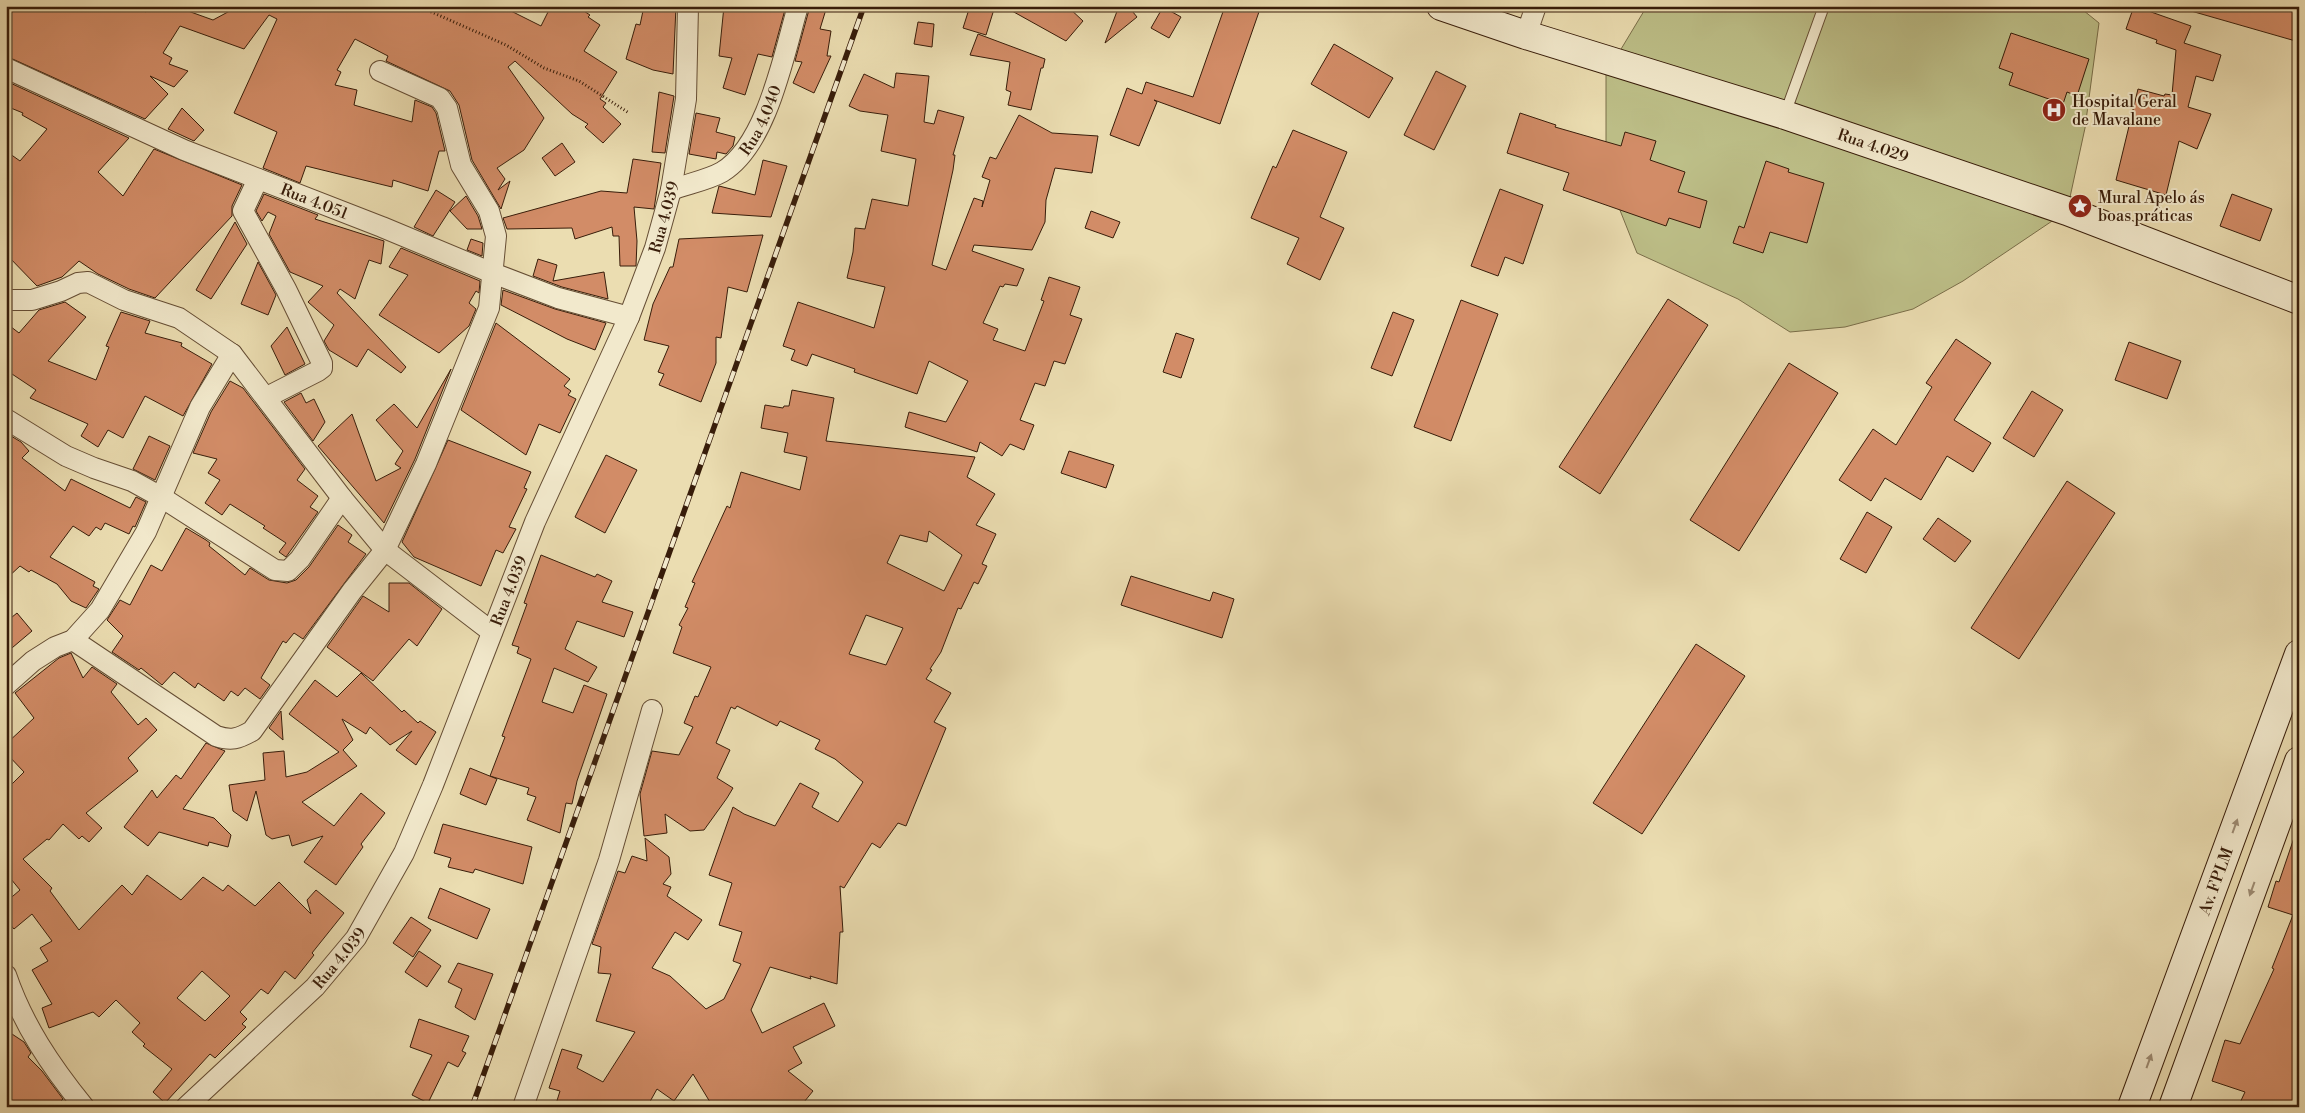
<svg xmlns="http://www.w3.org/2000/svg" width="2305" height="1113" viewBox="0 0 2305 1113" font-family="'Libre Bodoni',serif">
	<rect width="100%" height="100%" fill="#ebddb1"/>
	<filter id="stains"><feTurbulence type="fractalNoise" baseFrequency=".004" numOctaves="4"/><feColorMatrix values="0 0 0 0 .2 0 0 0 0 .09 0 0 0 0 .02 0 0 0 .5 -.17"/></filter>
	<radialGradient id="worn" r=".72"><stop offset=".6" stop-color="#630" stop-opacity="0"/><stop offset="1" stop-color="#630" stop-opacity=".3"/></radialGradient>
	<!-- green -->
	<path fill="#bdbf88" stroke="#7a6e49" d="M1647,6H2078L2099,23L2085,128L2067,211L1963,281L1913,309L1845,327L1790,332L1738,299L1637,253L1606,175V74Z"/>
	<!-- building -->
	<g fill="#d28c67" stroke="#381d0a" fill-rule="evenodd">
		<path d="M6,6H137L146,12L150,6H174L213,20L239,6H501L541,26L551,6H576L590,15L588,17L600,25L584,51L617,72L600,99L606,103L603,107L621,124L603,143L585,127L588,124L572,114L515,61L508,67L544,118L524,150L497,168L505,179L498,190L510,181L501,209L472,160L459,105L450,91L386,61L388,56L355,39L337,70L341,72L335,85L357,90L354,105L412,122L415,100L432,107L436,113L445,151H439L428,191L393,180L392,187L306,166L300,183L263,168L277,132L234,113L277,19L269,15L244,49L180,26L163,53L172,58L169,64L188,71L174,87L150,76L168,94L145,119L6,56Z"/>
		<path d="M644,6H676L673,74L653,70L626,59L636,24L640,25Z"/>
		<path d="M724,6H786L772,57L758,54L745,95L723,88L732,58L719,56Z"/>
		<path d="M810,6H827L820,29L831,31L827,56H831L814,93L793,83L802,62L795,61Z"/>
		<path d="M970,6H995L986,35L963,28Z"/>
		<path d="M1003,6H1067L1083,21L1066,41Z"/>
		<path d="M1119,6H1128L1137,17L1105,43Z"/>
		<path d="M1225,6H1261L1220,124L1154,100L1157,102L1139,146L1110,135L1127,88L1142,94L1146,82L1193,97Z"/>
		<path d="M2134,6L2191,26L2184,43L2221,55L2213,81L2196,76L2188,107L2211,114L2197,149L2179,141L2166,195L2116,180L2138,89L2164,96L2165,94L2172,95L2176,50L2156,43L2157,40L2126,29Z"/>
		<path d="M2192,6H2299V42L2191,11Z"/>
		<path d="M1163,7L1181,17L1169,38L1151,28Z"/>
		<path d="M918,22L934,24L932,47L914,44Z"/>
		<path d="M2011,33L2089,59L2077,96L2067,92L2063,104L2009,85L2013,73L1999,68Z"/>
		<path d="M978,34L1045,59L1043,68H1041L1031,110L1008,105L1011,92L1006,90L1010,62L970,55Z"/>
		<path d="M1334,44L1393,78L1369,118L1311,84Z"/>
		<path d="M1436,71L1466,86L1434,150L1404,135Z"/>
		<path d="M896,73L929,76L924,122L934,124L938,110L964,117L953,155H955L953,170L932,265L946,270L974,198L983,201L982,207L990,180L982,177L990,157L996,159L1019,115L1052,133L1098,136L1092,173L1055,168L1046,200L1045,222L1032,250L974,245L972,251L1024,269L1017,286L1005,284L1003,287L1000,286L983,323L998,329L993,340L1025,351L1044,301L1041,300L1049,277L1080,287L1070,315L1082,319L1065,364L1054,361L1045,386L1035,383L1020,420L1034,425L1024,450L1010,444L1002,456L980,442L977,452L905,427L909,412L946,422L968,381L929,361L917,394L854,372L855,369L812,354L807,366L791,360L795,350L783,346L798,302L874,328L885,287L847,278L853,252L855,228L865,229L872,199L908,206L916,159L881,151L888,115L860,111L849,106L864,74L894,88Z"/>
		<path d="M6,81L129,138L98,172L123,196L154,149L242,185L232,206V216L155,298L129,289L98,274L79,261L62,277L37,286L6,254V151L20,161L47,129L22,115L23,113L6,106Z"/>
		<path d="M659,92L674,96L665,153L652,152Z"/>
		<path d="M182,108L204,130L194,141L168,129Z"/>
		<path d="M696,113L720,118L716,132L735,137L733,146L726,154L717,152L716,159L689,154Z"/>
		<path d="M1520,113L1556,125L1555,127L1621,146L1625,132L1656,141L1650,160L1685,172L1678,192L1707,201L1700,228L1669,218L1666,226L1563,190L1569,173L1507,153Z"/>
		<path d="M1293,130L1347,152L1320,217L1344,228L1320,280L1287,264L1299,238L1251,218L1273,166L1276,168Z"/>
		<path d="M562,143L575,162L555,176L542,158Z"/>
		<path d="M633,159L661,163L654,209L634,207L637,241L636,266H620L619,236H613L612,227L575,239L572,228L507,229L503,218L601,191L627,193Z"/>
		<path d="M763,160L787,166L771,217L712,213L719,186L755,195Z"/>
		<path d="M1766,161L1789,169L1788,172L1824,183L1807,243L1770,232L1763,253L1733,243L1739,226L1744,228Z"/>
		<path d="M1500,189L1543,205L1523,264L1505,257L1498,276L1471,266Z"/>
		<path d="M436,190L455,202L433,236L414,227Z"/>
		<path d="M264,194L318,215L315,219L384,241L381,264L369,260L355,299L340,289L337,293L406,367L401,373L368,349L357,367L329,350L324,341L334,325L308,302L323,286L290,272L269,234L276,216L268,212L262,221L256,211Z"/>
		<path d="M2232,194L2272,209L2260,241L2220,226Z"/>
		<path d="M466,196L478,216L482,229H467L450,211Z"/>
		<path d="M1091,211L1120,222L1113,238L1085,228Z"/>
		<path d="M235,222L247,244L211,299L196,290Z"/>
		<path d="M763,235L747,292L728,287L721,338L716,337V363L701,402L659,385L664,374L658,372L669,346L644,340L653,304L670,267H673L679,239Z"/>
		<path d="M471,239L483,243L482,256L467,250Z"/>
		<path d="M401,248L480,281L479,293L476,291L469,303L476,309L469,326L439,353L379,315L408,275L389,267Z"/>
		<path d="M538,259L557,265L553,281L604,272L608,299L562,287L533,276Z"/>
		<path d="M258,262L276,295L268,315L241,304Z"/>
		<path d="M503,290L555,309L606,323L595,350L567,339L501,305Z"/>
		<path d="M1668,299L1708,325L1600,494L1559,467Z"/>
		<path d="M1461,300L1498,314L1451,441L1414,427Z"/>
		<path d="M65,302L86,317L48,361L96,380L109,347L106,346L121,312L150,321L145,333L182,343L181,346L212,364L183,416L145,396L123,438L108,430L98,447L81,436L88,424L30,398L36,390L6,370V323L19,333L39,310Z"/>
		<path d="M1393,312L1414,320L1392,376L1371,368Z"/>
		<path d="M496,323L570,379L564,386L571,391L568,395L576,399L560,433L539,424L526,455L461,410Z"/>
		<path d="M287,327L305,364L285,375L271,346Z"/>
		<path d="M1176,333L1194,339L1181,378L1163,372Z"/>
		<path d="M1956,339L1991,363L1954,420L1991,443L1973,472L1947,456L1921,500L1885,478L1871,501L1839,480L1873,429L1896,445L1932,387L1926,383Z"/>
		<path d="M2129,342L2181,361L2167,399L2115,380Z"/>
		<path d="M1789,363L1838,393L1739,551L1690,520Z"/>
		<path d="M451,369L415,459L384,523L318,446L352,414L376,481L401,468L395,464L403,451L376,420L394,404L417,428Z"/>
		<path d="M230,381L243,388L305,469L297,480L318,496L310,507L318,512L286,557L279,552L286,543L263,528L265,526L230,504L222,515L205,503L220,480L208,473L217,459L193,453L211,412Z"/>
		<path d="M792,390L834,398L826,441L975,457L967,477L995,494L976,525L996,534L982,564L987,566L978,584L974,582L961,609L958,608L941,652L930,669L932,670L926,679L951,693L934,722L946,728L906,826L898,823L880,848L872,843L844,888L840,886L843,932H840L837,984L810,976L811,979L770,967L751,1010L762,1033L824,1003L835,1026L793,1047L802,1063L788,1071L813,1091L800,1107H713L693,1074L674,1101L657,1089L647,1107H555L560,1091L549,1088L562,1049L582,1055L577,1068L603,1082L635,1032L596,1021L611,974L598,973L601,947L592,944L618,871L625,873L632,856L647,861L645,838L669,857L671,874L663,884L671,887L667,896L702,920L688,940L675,932L652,968L670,976L706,1009L724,999L741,964L733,961L742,932L719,925L732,883L709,875L733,807L744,814L775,826L800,783L819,793L812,807L838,822L863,782L835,759L815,749L820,740L780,721L777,726L737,706L735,709L731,707L716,743L730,750L717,778L733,788L727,798L704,830L690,831L665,814L667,833L644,836L640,794L652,751L679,755L693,727L684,723L695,696L698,697L711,667L673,653L682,627L679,625L688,608L685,607L695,583L692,582L727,506L730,508L741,472L800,490L807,457L784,452L788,433L761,428L765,405L783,408L784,406H789ZM929,531L962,555L944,591L887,563L900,535L927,542ZM866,615L903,628L886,665L849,654Z"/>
		<path d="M2032,391L2063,410L2034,457L2003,438Z"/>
		<path d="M301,393L306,403L314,399L325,422L313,441L284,402Z"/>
		<path d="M6,433L21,442L29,451L22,458L65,491L71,479L130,508L136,497L146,502L135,527L133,526L129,534L105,523L101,530L96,527L89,536L73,526L50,557L95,582L93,586L99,589L86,608L71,601L57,584L31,570L29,572L20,566L6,579Z"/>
		<path d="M149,436L170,446L155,480L133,469Z"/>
		<path d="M448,440L531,472L524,488L527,489L509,527L516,529L503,553L496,550L481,586L414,557L402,542Z"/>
		<path d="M1069,451L1114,465L1106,488L1061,473Z"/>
		<path d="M606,455L637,470L605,533L575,517Z"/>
		<path d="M2067,481L2115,513L2019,659L1971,628Z"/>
		<path d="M1867,512L1892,527L1866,573L1840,559Z"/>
		<path d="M1938,518L1971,541L1955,562L1923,539Z"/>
		<path d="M338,525L352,535L348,542L366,554L303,639L294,633L286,643L283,641L261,678L270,685L260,699L245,688L238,696L231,691L224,701L198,683L195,688L174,672L162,685L141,668L139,670L112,652L123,636L107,620L120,600L130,605L151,565L162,571L186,528L206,540L210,543L209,546L245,575L250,568L269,580L287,583L296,580L309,567Z"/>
		<path d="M541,555L595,577L597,574L612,581L602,602L633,612L624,637L577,621L565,649L597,667L588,682L554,668L542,702L573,713L584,685L607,694L577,781L572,804L566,803L560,833L527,820L536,797L527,794L529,788L490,776L505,737L502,736L531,659L517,653L519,647L512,645L527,604L524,603Z"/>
		<path d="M1131,576L1210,601L1213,592L1234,599L1222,638L1121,605Z"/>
		<path d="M389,583H409L442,609L417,646L409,639L373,681L327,647L363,596L389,612Z"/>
		<path d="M17,613L32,631L6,653V622Z"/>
		<path d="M1696,644L1745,676L1642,834L1593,803Z"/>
		<path d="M71,653L83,678L92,667L117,684L111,692L138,725L146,718L157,730L128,758L138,771L86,813L102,828L89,842L82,836L79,839L63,824L49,840L47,839L23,859L52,888L50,891L79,930L122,885L132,895L147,875L181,900L203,877L223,891L228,885L255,906L279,882L311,914L307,900L316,890L344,913L312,953L314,955L295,979L285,971L268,994L261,989L240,1012L247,1019L242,1024L246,1027L215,1058L210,1054L165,1103L153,1092L172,1069L143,1046L145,1044L132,1032L140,1023L116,1000L99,1017L93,1012L49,1028L42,1008L52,1004L32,970L48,961L40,948L52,941L32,914L14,929L6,920V902L20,890L6,873V790L24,772L6,753V744L34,718L15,693L59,658ZM202,971L230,996L205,1021L177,998Z"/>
		<path d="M361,673L402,712L404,710L418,723L420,721L436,732L416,765L396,750L412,731L390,745L370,727L366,734L342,719L353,740L343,750L357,766L302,802L334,826L361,793L385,813L361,844L363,847L336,885L304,862L323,836L292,846L289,835L272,839L266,835L256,791L247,821L233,811L229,785L265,780L263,753L284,751L286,777L307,772L339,752L289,714L315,680L337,697Z"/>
		<path d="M281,711L283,740L269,728Z"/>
		<path d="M206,743L225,751L183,809L214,818L231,835L228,847L209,842L208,846L159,832L148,846L124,827L152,790L157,798L176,775L181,779Z"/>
		<path d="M470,768L497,779L486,805L460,794Z"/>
		<path d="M443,824L532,847L523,884L475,869L473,873L448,867L451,858L434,853Z"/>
		<path d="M2296,832L2299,833V1107H2238L2245,1092L2212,1081L2225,1040L2240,1044L2274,969L2272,968L2293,915L2268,907L2276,881L2279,882Z"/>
		<path d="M440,888L490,909L477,939L428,918Z"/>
		<path d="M411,917L431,930L413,957L393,943Z"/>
		<path d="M419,951L441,966L427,987L405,972Z"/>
		<path d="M458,963L493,974L475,1020L455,1007L462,989L448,982Z"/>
		<path d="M419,1019L469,1036L462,1051L466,1053L458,1067L448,1062L428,1103L412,1095L432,1055L410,1047Z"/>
		<path d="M6,1030L24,1042L31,1053L28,1057L42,1071L63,1099L55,1107H6Z"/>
	</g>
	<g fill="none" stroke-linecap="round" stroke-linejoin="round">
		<!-- lane casing -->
		<g stroke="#654d34" stroke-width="12">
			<path id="lane" d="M1785,114L1824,6"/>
		</g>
		<!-- street casing -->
		<g stroke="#654d34" stroke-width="22">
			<g id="street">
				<path d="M1526,35L1536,6"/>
				<path id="s1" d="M6,68L184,150L382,227L490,272L558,298L629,317"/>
				<path d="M258,179L243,211L286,289L322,363V368L318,371L267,397"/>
				<path id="s2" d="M671,190C687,184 708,180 722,172C767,145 784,54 798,6"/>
				<path d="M6,300H32L61,291L78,283L88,282L124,300L179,318L232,354L342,498L385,550L492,632"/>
				<path d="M6,419L66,456L94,468L132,481L161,497L275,570L288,571L300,559L342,498"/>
				<path d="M73,640L216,736C231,741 238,739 252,731L352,591L385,550L426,464L489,308L496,236L489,211L461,165L447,108L440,98L380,71"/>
				<path d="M6,685L33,661L55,647L73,640L100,610L146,532L200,407L232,354"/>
				<path d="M6,975C23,1025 51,1066 84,1107"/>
				<path id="s3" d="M186,1107L315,987L356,938L404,853L433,785L535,522L629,317L655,248L671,190L686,99L688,6"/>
				<path d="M523,1107L609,860L652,710"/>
			</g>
		</g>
		<!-- secondary casing -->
		<g stroke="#381d0a" stroke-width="30">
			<g id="secondary">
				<path id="s4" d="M1441,6L1526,35L1785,115L2067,211L2299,300"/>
				<path id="s5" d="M2132,1107L2299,654"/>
				<path d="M2173,1107L2299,761"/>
			</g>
		</g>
		<!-- path -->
		<path stroke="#381d0a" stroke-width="3" stroke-dasharray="1 2.5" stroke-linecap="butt" d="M418,6L506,45L544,68L579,81L629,113"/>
		<!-- lane -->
		<use href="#lane" stroke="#f2e9cc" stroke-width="10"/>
		<!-- street -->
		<use href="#street" stroke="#f2e9cc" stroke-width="20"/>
		<!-- secondary -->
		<use href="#secondary" stroke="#f2e9cc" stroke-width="28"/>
		<!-- rail casing -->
		<g stroke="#381d0a" stroke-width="5.5">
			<path id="rail" d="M472,1107L864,6"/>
		</g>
		<!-- rail -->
		<use href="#rail" stroke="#f2e9cc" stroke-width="4" stroke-dasharray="11" stroke-linecap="butt"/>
	</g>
	<!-- one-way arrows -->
	<defs><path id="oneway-solid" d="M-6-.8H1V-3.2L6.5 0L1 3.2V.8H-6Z" transform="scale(1.25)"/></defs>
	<g fill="#9e8d75">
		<use href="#oneway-solid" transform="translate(2235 826) rotate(-70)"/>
		<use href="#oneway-solid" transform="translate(2252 889) rotate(110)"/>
		<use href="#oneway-solid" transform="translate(2149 1061) rotate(-70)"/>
	</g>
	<!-- icons -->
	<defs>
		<g id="hospital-disc" transform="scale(1.25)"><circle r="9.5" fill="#8f2418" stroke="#f2e9cc"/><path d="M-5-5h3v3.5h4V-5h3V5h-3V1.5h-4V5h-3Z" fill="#fff"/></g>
		<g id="sight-disc" transform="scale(1.25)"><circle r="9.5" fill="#8f2418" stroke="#f2e9cc"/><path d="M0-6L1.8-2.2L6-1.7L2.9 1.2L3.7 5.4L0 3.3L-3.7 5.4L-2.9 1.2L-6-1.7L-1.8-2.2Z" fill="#fff"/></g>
	</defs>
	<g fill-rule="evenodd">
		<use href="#hospital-disc" x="2054" y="110"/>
		<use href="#sight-disc" x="2080" y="206"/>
	</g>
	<g text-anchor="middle" stroke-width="4" stroke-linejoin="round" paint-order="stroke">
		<!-- poi labels -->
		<g font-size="16" fill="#381d0a" stroke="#f2e9cc" text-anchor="start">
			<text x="2072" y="107">Hospital Geral<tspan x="2072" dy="18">de Mavalane</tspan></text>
			<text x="2098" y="203">Mural Apelo ás<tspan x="2098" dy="18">boas práticas</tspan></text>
		</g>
		<!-- street labels -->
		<g font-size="16" fill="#381d0a" stroke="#f2e9cc">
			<text dy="6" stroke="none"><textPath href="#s2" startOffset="120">Rua 4.040</textPath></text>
			<text dy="6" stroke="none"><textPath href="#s4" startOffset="454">Rua 4.029</textPath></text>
			<text dy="6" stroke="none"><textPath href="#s1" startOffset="336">Rua 4.051</textPath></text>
			<text dy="6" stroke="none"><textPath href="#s3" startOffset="1025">Rua 4.039</textPath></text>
			<text dy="6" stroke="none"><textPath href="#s3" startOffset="620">Rua 4.039</textPath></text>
			<text dy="6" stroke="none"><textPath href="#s5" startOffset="241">Av. FPLM</textPath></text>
			<text dy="6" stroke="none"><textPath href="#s3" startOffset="214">Rua 4.039</textPath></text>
		</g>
	</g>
	<!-- margin -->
	<rect width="2305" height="1113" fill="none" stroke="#ebddb1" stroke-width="25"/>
	<rect x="8" y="8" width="2290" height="1098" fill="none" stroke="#381d0a" stroke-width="2.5"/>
	<rect x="12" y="12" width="2280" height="1088" fill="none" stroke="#381d0a"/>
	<rect width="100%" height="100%" filter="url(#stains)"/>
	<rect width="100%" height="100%" fill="url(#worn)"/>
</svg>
